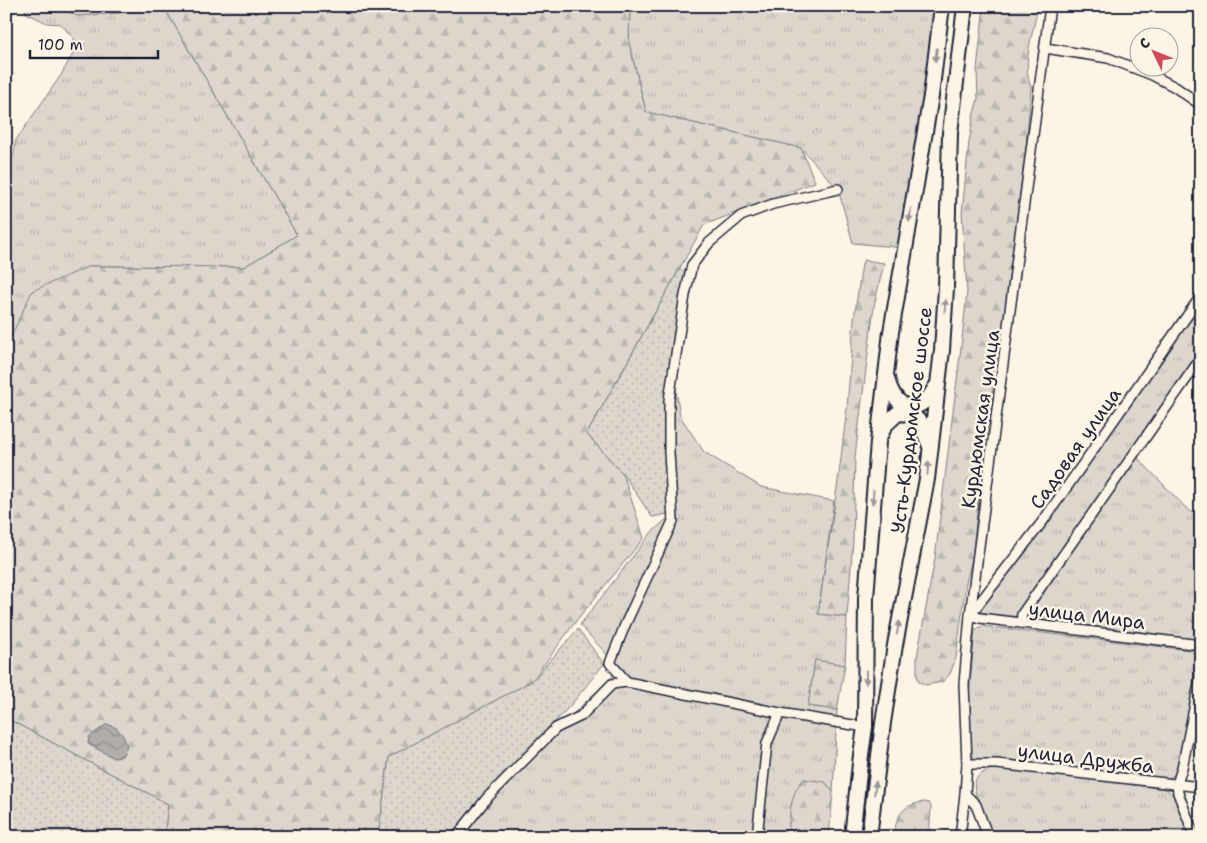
<svg xmlns="http://www.w3.org/2000/svg" width="1207" height="843" viewBox="0 0 1207 843" font-family="'Shantell Sans',sans-serif">
	<defs>
		<pattern id="grass-tufts" width="24" height="20" patternUnits="userSpaceOnUse" patternTransform="scale(1.25)"><rect width="24" height="20" fill="#dcd6cc"/><path d="M3 7l-1-3M5 7V3M7 7l1-3M15 17l-1-3M17 17v-4M19 17l1-3" fill="none" stroke="#bcb7b0"/></pattern>
		<pattern id="forest-firs" width="22" height="20" patternUnits="userSpaceOnUse" patternTransform="scale(1.25)"><rect width="22" height="20" fill="#dcd6cc"/><path d="M5 1l3.5 6h-7zM16 11l3.5 6h-7z" fill="#bcb7b0"/></pattern>
		<pattern id="garden-dots" width="8" height="8" patternUnits="userSpaceOnUse" patternTransform="scale(1.25)"><rect width="8" height="8" fill="#dcd6cc"/><path d="M2 2h.1M6 6h.1" fill="none" stroke="#bcb7b0" stroke-width="1.8" stroke-linecap="round"/></pattern>
		<pattern id="water-waves" width="16" height="10" patternUnits="userSpaceOnUse" patternTransform="scale(1.25)"><rect width="16" height="10" fill="#b2adab"/><path d="M0 5q4-4 8 0t8 0" fill="none" stroke="#908c8c"/></pattern>
	</defs>
	<rect width="100%" height="100%" fill="#fcf5e5"/>
	<filter id="ink" filterUnits="userSpaceOnUse"><feTurbulence type="fractalNoise" baseFrequency=".02" numOctaves="2"/><feDisplacementMap in="SourceGraphic" scale="10" xChannelSelector="R" yChannelSelector="G"/><feConvolveMatrix kernelMatrix="1 2 1 2 8 2 1 2 1" color-interpolation-filters="sRGB"/></filter>
	<g filter="url(#ink)">
		<!-- grass -->
		<g fill="url(#grass-tufts)" stroke="#7f7c84">
			<path d="M24,6H56L78,16L165,9L297,235L244,267L90,266L6,386V197L16,140L61,75L74,52V39L61,24L47,23L26,13Z"/>
			<path d="M630,6H942L905,248L853,243L838,189L801,148L646,112L629,43Z"/>
			<path d="M1201,301V352L1016,616L1010,618L981,612L982,608L1046,525Z"/>
			<path d="M674,377L680,416L704,452L761,487L834,501L818,614L847,617L845,665L815,660L808,706L837,710L833,792L825,782L790,817L788,837H455L575,712L620,669L580,625L651,533L673,513L672,453Z"/>
			<path d="M1135,455L1186,508L1201,519V636L1193,639L1029,618L1027,613Z"/>
			<path d="M982,626L1190,650L1197,654L1200,659L1180,766L1173,776L1165,780L1010,760L975,759L971,753L969,695L975,630Z"/>
			<path d="M998,767L1166,789L1174,796L1190,837H992C988,827 984,817 980,807C971,783 970,775 998,767Z"/>
		</g>
		<!-- forest -->
		<g fill="url(#forest-firs)" stroke="#7f7c84">
			<path d="M56,6H630L629,43L646,112L801,148L815,182L704,225L587,434L623,474L644,538L576,621L532,681L389,757L378,837H164L168,804L6,718V348L32,291L90,266L244,267L297,235L165,9L78,16Z"/>
			<path d="M984,6H1038C1034,31 1021,63 1031,87L1026,147L1003,327L993,367L992,404L984,448L972,559L966,583L956,658L950,674L942,682L926,685L919,682L917,676V657L935,558L962,339L967,292L962,213L969,142L974,113L978,99L977,69Z"/>
			<path d="M864,260L884,263L874,306L855,456L853,541L847,617L818,614L839,474L847,408L854,319L862,264Z"/>
			<path d="M815,660L845,665L837,710L808,706Z"/>
			<path d="M804,779L825,782L833,792L829,837H788C790,817 789,793 804,779Z"/>
			<path d="M924,802L929,803L931,807L929,837H893C897,816 901,805 924,802Z"/>
		</g>
		<!-- garden -->
		<g fill="url(#garden-dots)" stroke="#7f7c84">
			<path d="M692,268L674,377L672,453L673,513L652,517L623,474L587,434L679,270Z"/>
			<path d="M578,629L604,664L570,706L447,837H378L389,757L532,681Z"/>
			<path d="M6,718L168,804L164,837H6Z"/>
		</g>
		<!-- water -->
		<path fill="url(#water-waves)" stroke="#78757e" d="M107,724C119,728 124,734 127,747L122,756L114,758L88,744L89,737Z"/>
		<g fill="none" stroke-linecap="round" stroke-linejoin="round">
			<!-- street casing -->
			<g stroke="#22223b" stroke-width="12">
				<g id="street">
					<path d="M1045,48L1108,58L1152,75L1175,87L1201,105"/>
					<path d="M1201,296L1043,521L970,615L980,618L1201,645"/>
					<path d="M1021,623L1022,614L1201,358"/>
					<path d="M627,682L610,663L625,625L673,521L669,452V400L685,295L692,265L709,243L741,216L773,204L838,189"/>
					<path d="M967,764H997L1201,787"/>
					<path d="M965,794L976,805L988,837"/>
					<path d="M456,837L487,798L556,728L581,716L612,684L627,682L780,713L865,727"/>
					<path d="M757,837L767,743L780,713"/>
					<path d="M960,837L965,794L967,764L964,684L970,615L1050,6"/>
					<path d="M1195,837L1178,793L1177,784L1182,768L1201,674"/>
				</g>
			</g>
			<!-- primary casing -->
			<g stroke="#22223b" stroke-width="18">
				<g id="primary">
					<path d="M887,378C894,409 918,419 935,388"/>
					<path d="M881,434L885,425L898,413L911,414L921,423L929,444"/>
					<path d="M852,837L861,755L865,727L866,598L878,442L891,332L931,96L942,6"/>
					<path d="M869,837L883,723L895,645L927,479L942,350L946,288L950,133L965,6"/>
				</g>
			</g>
			<!-- street -->
			<use href="#street" stroke="#fcf5e5" stroke-width="9"/>
			<!-- primary -->
			<use href="#primary" stroke="#fcf5e5" stroke-width="14"/>
		</g>
		<!-- one-way arrows -->
		<defs><path id="oneway-solid" d="M-6-.8H1V-3.2L6.5 0L1 3.2V.8H-6Z" transform="scale(1.25)"/></defs>
		<g fill="#9a9698">
			<use href="#oneway-solid" transform="translate(936 55) rotate(97)"/>
			<use href="#oneway-solid" transform="translate(910 215) rotate(99)"/>
			<use href="#oneway-solid" transform="translate(945 306) rotate(-86)"/>
			<use href="#oneway-solid" transform="translate(928 468) rotate(-85)"/>
			<use href="#oneway-solid" transform="translate(873 497) rotate(94)"/>
			<use href="#oneway-solid" transform="translate(898 628) rotate(-79)"/>
			<use href="#oneway-solid" transform="translate(866 677) rotate(90)"/>
			<use href="#oneway-solid" transform="translate(875 788) rotate(-83)"/>
		</g>
	</g>
	<g text-anchor="middle" stroke-width="5" stroke-linejoin="round" paint-order="stroke">
		<!-- street labels -->
		<g font-size="19" fill="#22223b" stroke="#fcf5e5">
			<text transform="translate(980 419) rotate(-82)" y="7">Курдюмская улица</text>
			<text transform="translate(911 420) rotate(-83)" y="7">Усть-Курдюмское шоссе</text>
			<text transform="translate(1075 448) rotate(-55)" y="7">Садовая улица</text>
			<text transform="translate(1087 615) rotate(7)" y="7">улица Мира</text>
			<text transform="translate(1086 758) rotate(7)" y="7">улица Дружба</text>
		</g>
	</g>
	<!-- margin -->
	<rect width="1207" height="843" fill="none" stroke="#fcf5e5" stroke-width="25"/>
	<rect x="12" y="12" width="1182" height="818" fill="none" stroke="#22223b" stroke-width="2" filter="url(#ink)"/>
	<!-- north arrow -->
	<g transform="translate(1154 52) rotate(313)"><circle r="24" fill="#fcf5e5" stroke="#a5a1a1"/>
	<path d="M0-4L9 19L0 12L-9 19Z" fill="#d1495b"/>
	<text y="-8" font-size="14" font-weight="bold" text-anchor="middle" fill="#22223b">С</text>
	</g>
	<!-- scale -->
	<path d="M30 50v8h128v-8" fill="none" stroke="#22223b" stroke-width="2.5"/>
	<text x="38" y="50" font-size="15" fill="#22223b" stroke="#fcf5e5" stroke-width="4" paint-order="stroke">100 m</text>
</svg>
